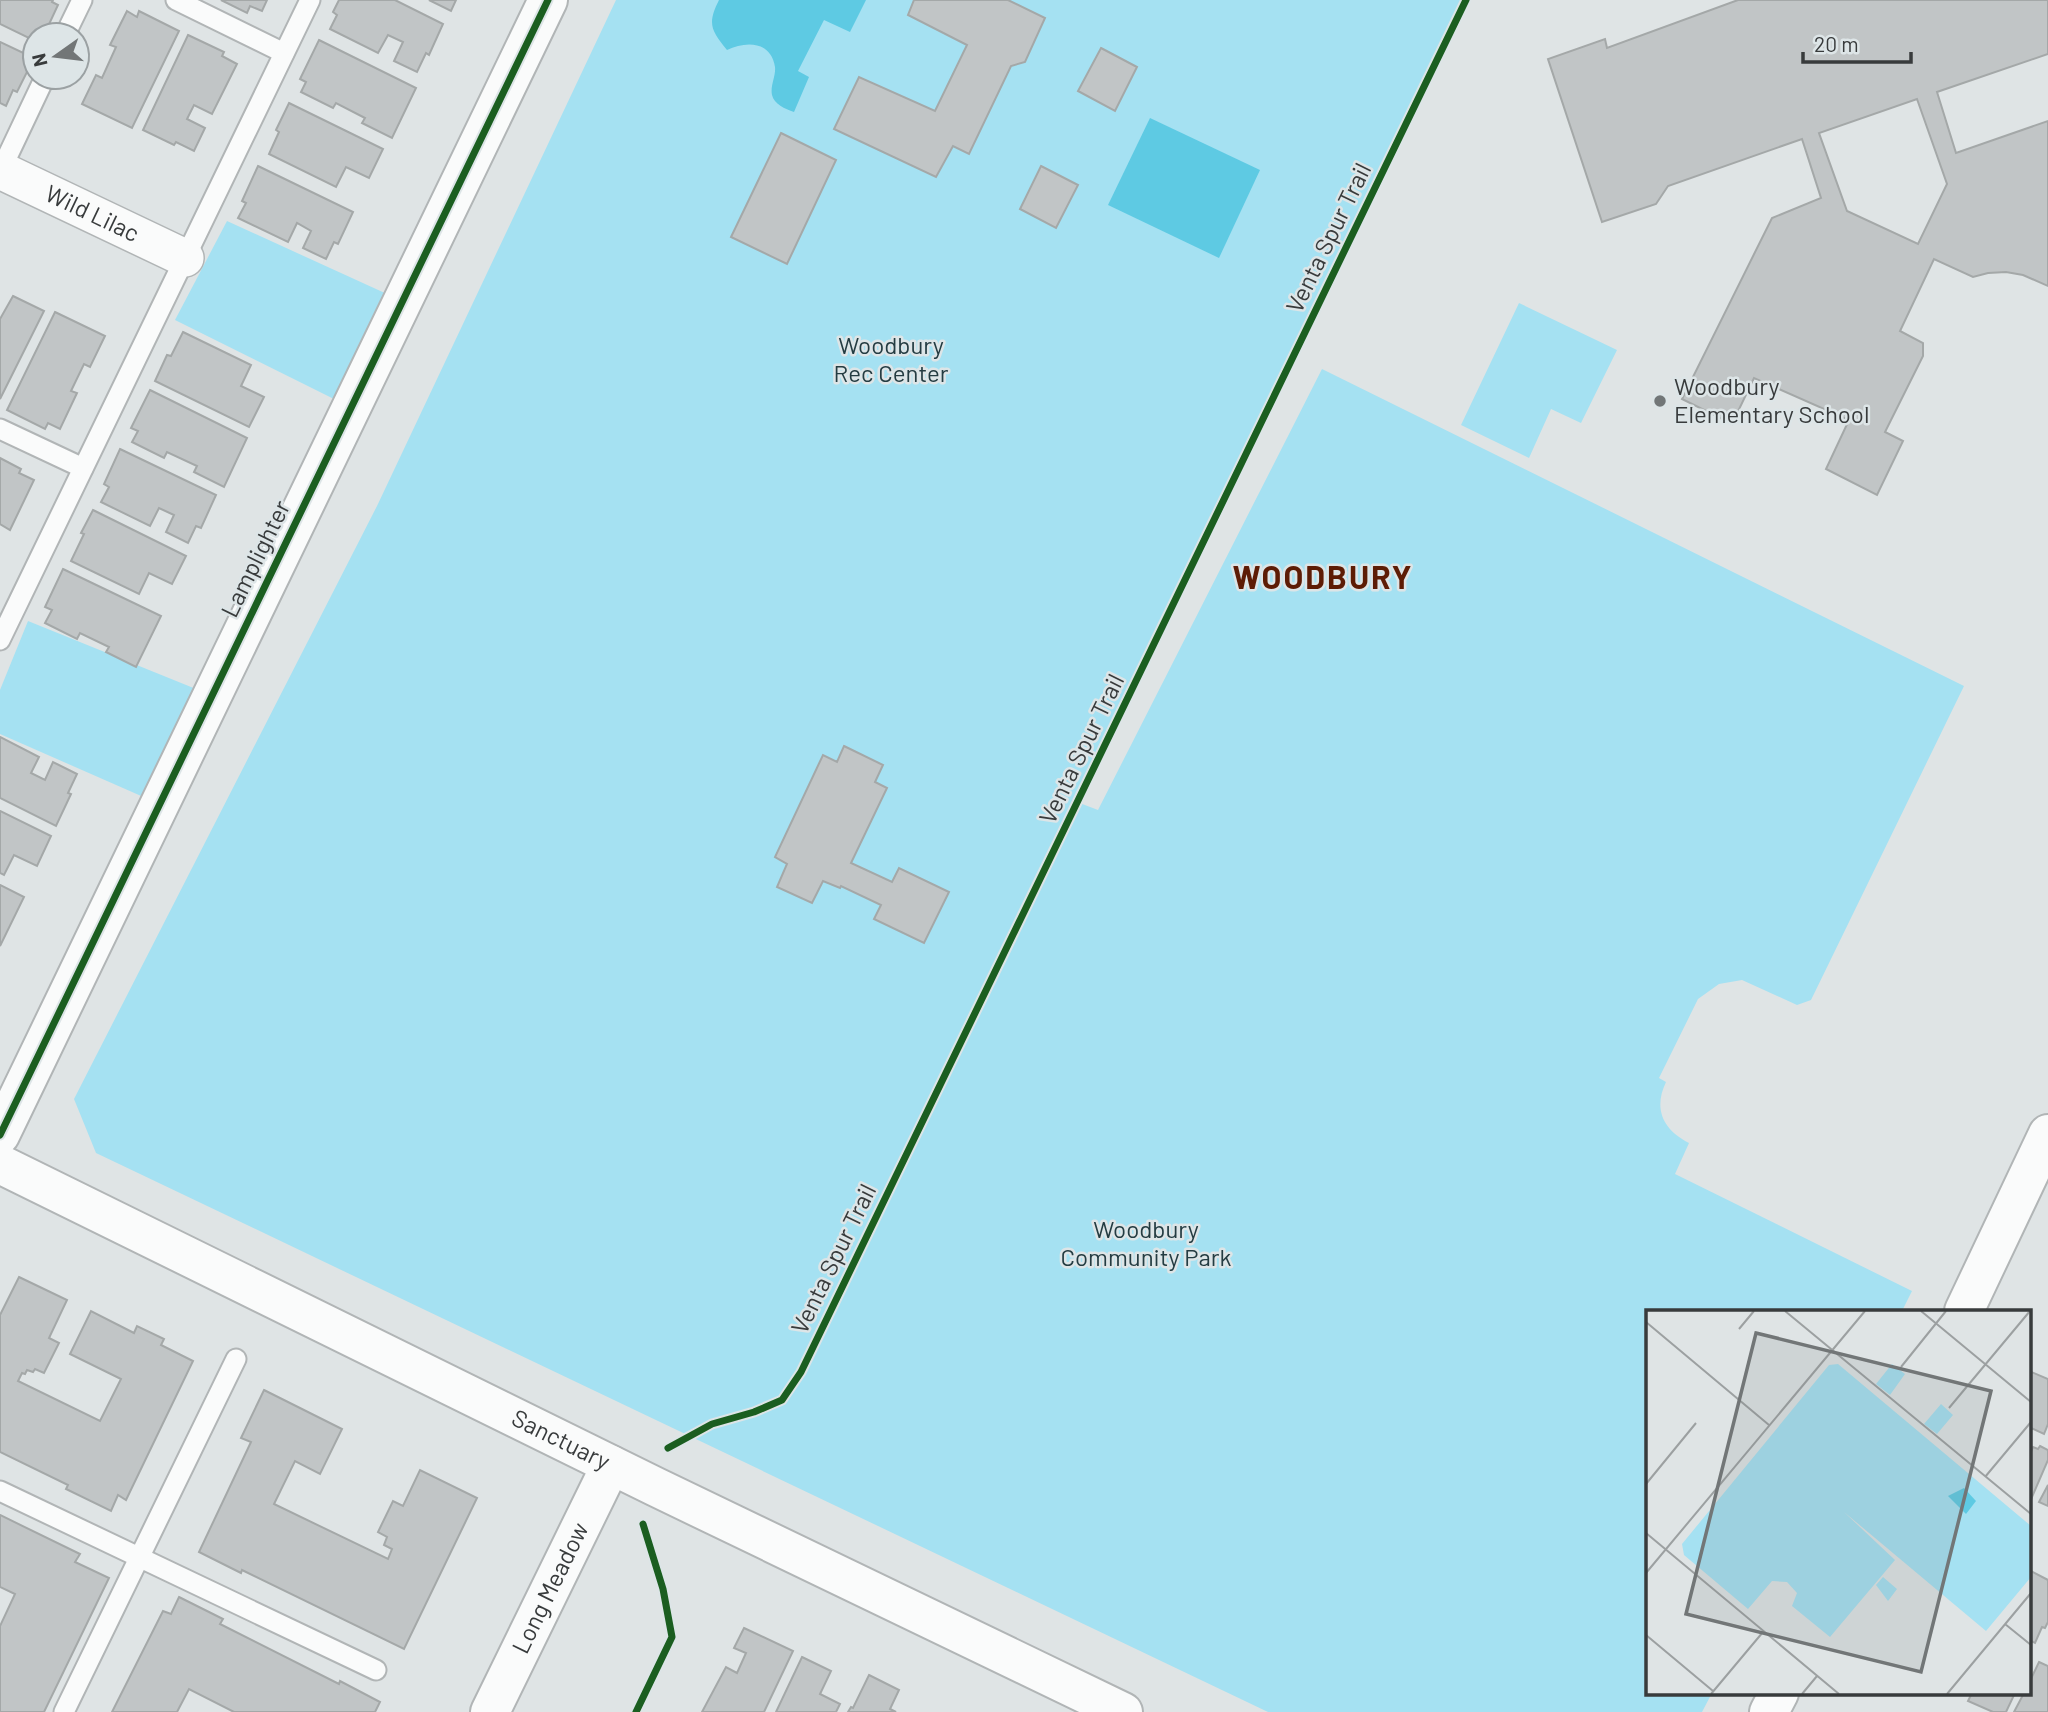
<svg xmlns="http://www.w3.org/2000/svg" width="2048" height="1712" viewBox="0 0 2048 1712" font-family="Barlow,sans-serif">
	<rect width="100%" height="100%" fill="#dfe4e5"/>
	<!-- green -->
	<g fill="#a5e1f2">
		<path d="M616,0H1468L1077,802L1098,810L1322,369L1964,686L1811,1000L1797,1005L1742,980L1719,984L1698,999L1659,1078L1666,1082C1653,1109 1663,1130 1689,1143L1675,1174L1912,1291L1902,1311H1647V1693H1712L1702,1712H1268L96,1153L74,1099L377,506Z"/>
		<path d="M227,221L387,294L340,402L175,320Z"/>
		<path d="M1519,303L1617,350L1581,423L1551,409L1529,458L1461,425Z"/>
		<path d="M28,621L196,689L148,799L0,734V690Z"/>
	</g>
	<!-- water -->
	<g fill="#5ecae3">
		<path d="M719,0H866L850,32L824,20L798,71L809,77L794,112C785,109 774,104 772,95C770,86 776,76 775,67C771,41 746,41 727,50C711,30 707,24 719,0Z"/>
		<path d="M1150,118L1260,170L1219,258L1108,205Z"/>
	</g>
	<!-- building -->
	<g fill="#c1c5c6" stroke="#a4a8a8" stroke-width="2" fill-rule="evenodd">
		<path d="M0,0H53L52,2L58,5L44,35H35V41L0,24Z"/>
		<path d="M221,0H267L262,11L250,6L247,13Z"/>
		<path d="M339,0H395L443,24L429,55L426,53L417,72L394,61L403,42L388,35L378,53L330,29L337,15L333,12Z"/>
		<path d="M429,0H456L451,11Z"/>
		<path d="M914,0H1008L1045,18L1025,62L1011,66L969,154L953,146L936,177L834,129L859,77L935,111L967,45L908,15Z"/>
		<path d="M1738,0H2048V54L1937,92L1956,153L2048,121V286L2023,275L2006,272L1988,273L1973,277L1934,259L1900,331L1923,343V356L1885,432L1903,441L1877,495L1826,469L1849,420L1754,378L1732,424L1682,399L1772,218L1821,198L1802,139L1668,186L1656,204L1602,222L1548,59L1605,39L1607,48ZM1917,99L1947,184L1918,244L1847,211L1819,133Z"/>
		<path d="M127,11L137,17L139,11L179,31L132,128L82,104L96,75L102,78L116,47L110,45Z"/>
		<path d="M188,35L224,52L222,56L237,64L212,114L194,105L187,119L205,128L194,151L176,142L174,145L143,130Z"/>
		<path d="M319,40L416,88L392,138L362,123L365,118L336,103L333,108L301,92L306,82L300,79Z"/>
		<path d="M0,42L34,58L17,92L13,90L6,106L0,103Z"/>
		<path d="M1101,48L1137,67L1115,111L1078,91Z"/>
		<path d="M289,103L383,149L369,178L346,167L336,187L269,154L279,132L276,130Z"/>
		<path d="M781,133L836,160L787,264L731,237Z"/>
		<path d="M258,166L353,212L338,244L334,242L326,259L303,248L311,231L297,223L288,242L238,218L246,203L242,201Z"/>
		<path d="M1041,166L1078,185L1056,228L1020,209Z"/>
		<path d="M13,296L44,311L0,399V319Z"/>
		<path d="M55,312L105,336L90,367L84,364L71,391L77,393L60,429L48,423L45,429L7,410Z"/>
		<path d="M183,332L251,365L241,386L264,397L249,427L155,381L167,355L171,356Z"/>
		<path d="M150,390L247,438L224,487L194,472L197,466L167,452L164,458L132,442L138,431L131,428Z"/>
		<path d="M120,449L216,495L201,528L196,526L188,543L166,532L174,515L159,508L150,526L101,502L109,487L104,484Z"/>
		<path d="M0,458L21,469L19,473L34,480L10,530L0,524Z"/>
		<path d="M93,510L186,556L172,584L149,573L139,594L71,561L84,534L81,533Z"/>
		<path d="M63,569L161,616L136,667L106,652L109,647L80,633L77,639L45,623L52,610L45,607Z"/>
		<path d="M0,737L39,757L31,773L45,780L53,762L77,774L68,793L71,794L56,826L0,798Z"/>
		<path d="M844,746L883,765L875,782L887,788L851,863L892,882L899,868L949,892L924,943L874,919L881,905L841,886L840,888L823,881L812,903L777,887L787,864L775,857L823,755L837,762Z"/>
		<path d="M0,811L51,836L37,866L14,855L4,875L0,873Z"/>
		<path d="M0,885L24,897L0,946Z"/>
		<path d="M19,1277L67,1300L49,1338L59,1343L44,1373L35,1369L33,1372L27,1370L25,1374L22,1373L18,1381L100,1421L121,1379L70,1354L91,1311L134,1333L137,1326L164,1339L161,1345L193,1361L126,1500L118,1495L111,1511L66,1489L68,1485L0,1452V1315Z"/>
		<path d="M2029,1371L2048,1379V1424L2044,1434L2029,1427Z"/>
		<path d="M264,1390L342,1429L320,1474L295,1461L274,1504L388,1559L392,1549L384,1545L387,1537L378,1532L393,1501L403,1506L420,1470L477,1498L404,1649L242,1570L241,1573L199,1552L251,1442L241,1438Z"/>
		<path d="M2040,1446L2048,1450V1460L2029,1504V1456L2033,1447L2038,1449Z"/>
		<path d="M2048,1485V1506L2039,1502Z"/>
		<path d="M0,1515L80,1554L75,1562L109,1578L44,1712H0V1626L15,1594L0,1587Z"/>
		<path d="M2031,1571L2048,1580V1622L2045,1628L2042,1627L2035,1643L2029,1640V1575Z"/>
		<path d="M179,1597L223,1619L220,1624L339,1684L340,1681L380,1702L375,1712H234L189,1689L177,1712H112L163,1611L171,1614Z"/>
		<path d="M744,1628L793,1651L764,1712H702L726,1667L737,1673L746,1653L734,1648Z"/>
		<path d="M802,1657L831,1671L820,1694L840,1704L836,1712H776Z"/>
		<path d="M2039,1662L2048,1666V1712H2014L2024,1693H2029V1683Z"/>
		<path d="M869,1675L899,1690L890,1709L896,1712H848L851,1707L853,1708Z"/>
		<path d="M1972,1693H2015L2006,1712H1993L1968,1701Z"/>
	</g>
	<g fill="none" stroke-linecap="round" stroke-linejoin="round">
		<!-- service casing -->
		<g stroke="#b1b5b6" stroke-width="23">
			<g id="service">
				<path d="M176,0L284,53"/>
				<path d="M65,35L82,0"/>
				<path d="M0,172L45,77"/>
				<path d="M0,429L83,468"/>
				<path d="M0,640L310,0"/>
				<path d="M0,1491L376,1670"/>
				<path d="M64,1712L236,1359"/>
			</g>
		</g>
		<!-- minor casing -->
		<g stroke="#b1b5b6" stroke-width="40">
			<g id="minor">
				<path id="s1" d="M0,170L185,258"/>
			</g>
		</g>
		<!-- tertiary casing -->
		<g stroke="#b1b5b6" stroke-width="42">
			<g id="tertiary">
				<path d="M0,1135L548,0"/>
				<path id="s2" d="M0,1164L656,1487L1123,1712"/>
				<path d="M1964,1311L2048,1134"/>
				<path id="s3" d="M490,1712L611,1465"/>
				<path d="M1769,1712L1779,1693"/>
			</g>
		</g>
		<!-- service -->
		<use href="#service" stroke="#fafbfb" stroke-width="19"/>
		<!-- minor -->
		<use href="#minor" stroke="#fafbfb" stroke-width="37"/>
		<!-- tertiary -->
		<use href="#tertiary" stroke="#fafbfb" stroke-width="38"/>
		<!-- cycleway casing -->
		<g stroke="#dde5e7" stroke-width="11">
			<g id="cycleway">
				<path d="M0,1135L548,0"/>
				<path d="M668,1448L712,1424L754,1412L782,1400L801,1372L1466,0"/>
				<path d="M636,1712L672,1637L663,1589L643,1524"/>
			</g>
		</g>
		<!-- cycleway -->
		<use href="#cycleway" stroke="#1b5e20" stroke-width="7"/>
	</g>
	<!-- markers -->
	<circle fill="#727677" stroke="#dde5e7" stroke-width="2.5" cx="1660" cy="401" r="7"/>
	<g text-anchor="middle" stroke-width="5" stroke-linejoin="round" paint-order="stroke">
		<!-- street labels -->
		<g font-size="24" fill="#383b3c" stroke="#dde5e7">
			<text dy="8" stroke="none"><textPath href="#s1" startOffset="102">Wild Lilac</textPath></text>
			<text transform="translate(1329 238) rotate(-64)" y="8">Venta Spur Trail</text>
			<text transform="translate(256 559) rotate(-64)" y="8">Lamplighter</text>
			<text transform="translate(1082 749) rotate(-64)" y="8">Venta Spur Trail</text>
			<text transform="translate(834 1259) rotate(-64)" y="8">Venta Spur Trail</text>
			<text dy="8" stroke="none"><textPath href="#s2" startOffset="625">Sanctuary</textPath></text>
			<text dy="8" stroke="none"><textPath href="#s3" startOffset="138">Long Meadow</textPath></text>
		</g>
		<!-- park labels -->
		<g font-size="24" fill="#243c42" stroke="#dde5e7">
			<text x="891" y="354">Woodbury<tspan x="891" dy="28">Rec Center</tspan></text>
			<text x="1146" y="1238">Woodbury<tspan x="1146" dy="28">Community Park</tspan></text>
		</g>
		<!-- poi labels -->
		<g font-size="24" fill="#383b3c" stroke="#dde5e7" text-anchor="start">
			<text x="1674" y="395">Woodbury<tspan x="1674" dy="28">Elementary School</tspan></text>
		</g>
		<!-- district labels -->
		<g font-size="32" font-weight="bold" letter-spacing="2" fill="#5d1c05" stroke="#dde5e7">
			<text x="1323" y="589">WOODBURY</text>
		</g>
	</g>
	<!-- overview -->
	<g transform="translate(1646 1310)">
		<rect width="385" height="385" fill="#dfe4e5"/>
		<path d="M192,54L385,216V267L340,321L198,202L249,250L184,327L146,296L151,283L141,272L126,271L102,299L38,245L36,234L183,55ZM246,54L259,64L244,85L230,74ZM295,94L307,105L291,124L278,114ZM237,267L251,279L242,291L230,275Z" fill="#a5e1f2"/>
		<path d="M318,178L330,191L320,204L302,186Z" fill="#5ecae3"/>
		<path fill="none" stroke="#9ca0a1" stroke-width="2" d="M139,1L385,204M275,1L385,92M0,12L123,115M93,19L108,1M255,57L300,1M303,98L384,1M339,167L385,112M0,174L50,113M0,223L193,384M0,263L219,1M359,314L385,335M0,325L67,381M65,384L117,322M156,384L171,366M301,384L385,283"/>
		<path fill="#727677" fill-opacity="0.15" stroke="#727677" stroke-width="3.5" d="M110,23L345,81L275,362L40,304Z"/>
		<rect width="385" height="385" fill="none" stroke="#383b3c" stroke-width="3.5"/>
	</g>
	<!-- north arrow -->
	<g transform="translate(56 56) rotate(256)"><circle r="33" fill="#dde5e7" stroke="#9ba1a3" stroke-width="2"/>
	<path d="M0-5L12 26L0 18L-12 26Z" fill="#727677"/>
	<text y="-10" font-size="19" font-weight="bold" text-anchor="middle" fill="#383b3c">N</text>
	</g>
	<!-- scale -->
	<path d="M1803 52v10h108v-10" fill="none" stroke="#383b3c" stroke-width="3.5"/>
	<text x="1814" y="52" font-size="21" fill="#383b3c" stroke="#dde5e7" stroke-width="5" paint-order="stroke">20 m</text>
</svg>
